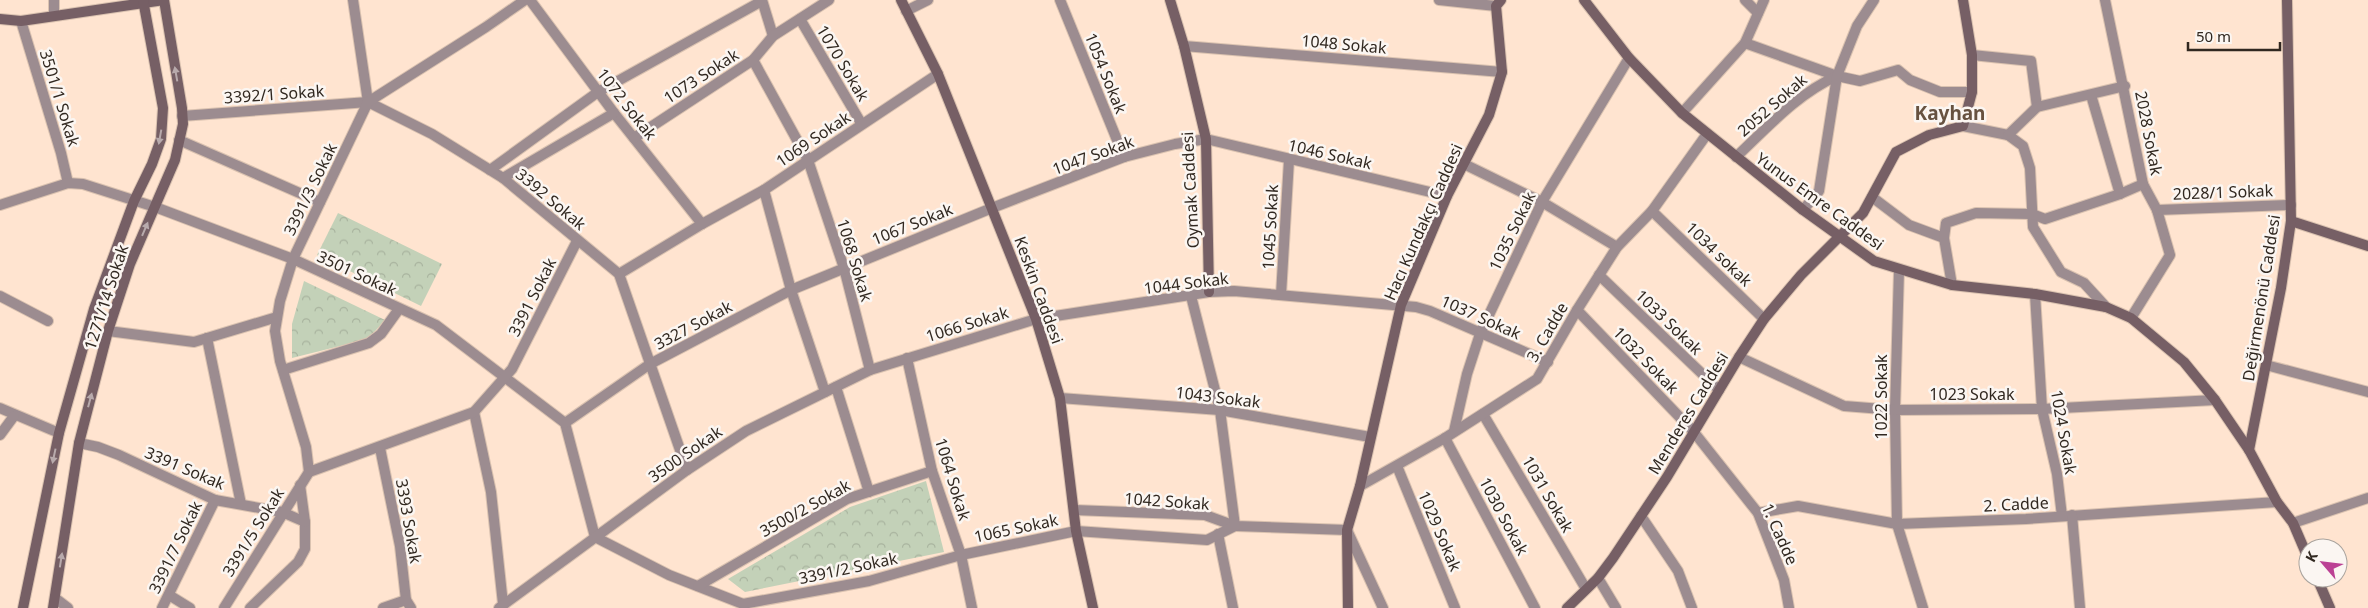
<svg xmlns="http://www.w3.org/2000/svg" width="2368" height="608" viewBox="0 0 2368 608" font-family="'Noto Sans',sans-serif">
	<defs>
		<pattern id="forest-crowns" width="20" height="18" patternUnits="userSpaceOnUse" patternTransform="scale(1.25)"><rect width="20" height="18" fill="#c3d1b8"/><path d="M2 6a3 3 0 1 1 6 0M12 15a3 3 0 1 1 6 0" fill="none" stroke="#a8b39e"/></pattern>
	</defs>
	<rect width="100%" height="100%" fill="#ffe4d0"/>
	<!-- forest -->
	<g fill="url(#forest-crowns)">
		<path d="M338,213L442,264L421,306L317,255Z"/>
		<path d="M304,281L385,320L368,339L292,358V324Z"/>
		<path d="M926,481L944,552L745,592L728,579L850,507Z"/>
	</g>
	<g fill="none" stroke-linecap="round" stroke-linejoin="round">
		<!-- street casing -->
		<g stroke="#dac2b0" stroke-width="12">
			<g id="street">
				<path d="M54,0V15"/>
				<path d="M353,0L368,102"/>
				<path d="M530,0L614,113L702,224"/>
				<path d="M762,0L773,36"/>
				<path d="M1060,0L1124,157"/>
				<path d="M1439,0L1496,6"/>
				<path d="M1745,0L1758,13"/>
				<path d="M2105,0L2143,184L2157,210L2170,255L2131,318"/>
				<path d="M906,11L928,0"/>
				<path d="M800,19L861,123"/>
				<path d="M21,21L61,153L68,183"/>
				<path d="M1745,43L1837,76L1860,81L1898,70L1910,80L1940,92H1972"/>
				<path d="M1184,46L1502,72"/>
				<path d="M1972,55L2031,61L2037,107"/>
				<path d="M753,60L808,160L844,268L870,370"/>
				<path d="M2091,95L2120,194"/>
				<path d="M368,102L432,134L503,178L619,274L687,470"/>
				<path d="M1682,113L1745,43L1764,0"/>
				<path d="M182,116L368,102"/>
				<path d="M1963,126L2008,135L2023,146L2030,168L2033,227L2061,272L2084,283L2106,307"/>
				<path d="M2008,135L2037,107L2125,86"/>
				<path d="M634,138L753,60L773,36L829,0"/>
				<path d="M179,140L320,202"/>
				<path d="M1736,157C1768,127 1797,94 1837,76"/>
				<path d="M1464,164L1542,202L1617,247"/>
				<path d="M490,170L598,92L762,1"/>
				<path d="M503,178L614,113"/>
				<path d="M764,190L791,290L825,392"/>
				<path d="M1872,197L1909,225L1944,238"/>
				<path d="M0,205L68,183L83,184L155,207L293,259L436,325L565,423L595,537"/>
				<path d="M1803,210L1819,191L1837,76L1857,26L1874,0"/>
				<path d="M2157,210L2291,205"/>
				<path d="M1652,211L1764,319"/>
				<path d="M1899,270L1895,410L1897,524L1923,608"/>
				<path d="M619,274L702,224L764,190L938,74"/>
				<path d="M1599,275L1719,390"/>
				<path d="M1952,285L1944,238L1946,223L1976,213L2032,214L2045,219L2120,194L2143,184"/>
				<path d="M2035,294L2042,409L2057,474L2062,516"/>
				<path d="M1281,295L1289,160"/>
				<path d="M0,296L48,321"/>
				<path d="M1577,310L1693,431L1758,513L1784,580L1789,608"/>
				<path d="M108,331L194,342L277,317"/>
				<path d="M207,338L241,504"/>
				<path d="M1739,357L1844,406L1895,410L2042,409L2215,400"/>
				<path d="M907,358L932,471L961,555L972,608"/>
				<path d="M2266,365L2368,392"/>
				<path d="M283,370L369,343L381,334L399,309"/>
				<path d="M836,387L869,492"/>
				<path d="M1060,398L1220,410L1370,437"/>
				<path d="M0,408L59,433"/>
				<path d="M474,412L491,492L503,604"/>
				<path d="M1483,414L1586,589"/>
				<path d="M565,423L650,364L791,290L992,208L1124,157L1175,144L1206,139L1447,196"/>
				<path d="M1454,431L1467,374L1480,334L1542,202L1629,58"/>
				<path d="M0,435L14,416"/>
				<path d="M1445,438L1535,608"/>
				<path d="M79,443L98,447L119,455L215,500L282,512L305,522V549L298,562L250,608"/>
				<path d="M380,448L400,546L406,600L411,608"/>
				<path d="M1397,466L1455,608"/>
				<path d="M309,472L306,447L280,361L275,331L280,301L293,259L368,102L486,27L525,0"/>
				<path d="M309,472L474,412L512,369L577,241"/>
				<path d="M300,485L305,522"/>
				<path d="M1360,486L1445,438L1537,379L1577,310L1617,247L1652,211L1707,134"/>
				<path d="M1074,510L1205,515L1235,526L1347,530L1383,608"/>
				<path d="M1758,513L1798,506L1897,524L2026,519L2277,502"/>
				<path d="M2072,515L2080,608"/>
				<path d="M1641,516L1678,571L1692,608"/>
				<path d="M2293,523L2368,498"/>
				<path d="M1218,534L1233,608"/>
				<path d="M595,537L669,575L743,604"/>
				<path d="M1598,578L1616,608"/>
				<path d="M698,586L847,499L932,471"/>
				<path d="M169,595L190,608"/>
				<path d="M55,598L68,608"/>
				<path d="M743,604L869,581L961,555L1076,531L1207,540L1235,526L1220,410L1191,296"/>
				<path d="M162,608L215,500"/>
				<path d="M224,608L309,472"/>
				<path d="M383,608L406,600"/>
				<path d="M499,608L687,470L746,431L870,370L1036,319L1209,292L1234,291L1416,307L1430,311L1548,362"/>
			</g>
		</g>
		<!-- secondary casing -->
		<g stroke="#dac2b0" stroke-width="12">
			<g id="secondary">
				<path d="M901,0L938,74L1036,319L1060,398L1076,531L1093,608"/>
				<path d="M1170,0L1184,46L1206,139L1209,292"/>
				<path d="M1584,0L1629,58L1682,113L1803,210L1874,261L1952,285L2035,294L2106,307L2131,318L2184,362L2215,400L2249,450L2277,502L2293,523L2308,558"/>
				<path d="M0,19L21,21L164,0"/>
				<path d="M2291,221L2368,246"/>
				<path d="M2249,450L2281,288L2291,221L2287,0"/>
				<path d="M2317,578L2330,608"/>
				<path d="M23,608L59,433L94,309L134,201L152,164L161,139L163,108L143,0"/>
				<path d="M53,608L79,443L108,331L130,264L175,160L183,124L182,108L164,0"/>
				<path d="M1348,608L1347,530L1360,486L1401,305L1447,196L1489,115L1502,72L1496,6L1501,0"/>
				<path d="M1567,608L1598,578L1613,558L1667,477L1739,357L1764,319L1801,275L1863,213L1896,152L1929,135L1963,126L1972,92V55L1963,0"/>
			</g>
		</g>
		<!-- street -->
		<use href="#street" stroke="#9c8c90" stroke-width="10"/>
		<!-- secondary -->
		<use href="#secondary" stroke="#765f65" stroke-width="10"/>
	</g>
	<!-- one-way arrows -->
	<defs><path id="oneway-solid" d="M-6-.8H1V-3.2L6.5 0L1 3.2V.8H-6Z" transform="scale(1.25)"/></defs>
	<g fill="#b8aaac">
		<use href="#oneway-solid" transform="translate(176 74) rotate(-100)"/>
		<use href="#oneway-solid" transform="translate(160 137) rotate(100)"/>
		<use href="#oneway-solid" transform="translate(145 229) rotate(-67)"/>
		<use href="#oneway-solid" transform="translate(90 400) rotate(-75)"/>
		<use href="#oneway-solid" transform="translate(54 456) rotate(102)"/>
		<use href="#oneway-solid" transform="translate(61 560) rotate(-81)"/>
	</g>
	<g text-anchor="middle" stroke-width="5" stroke-linejoin="round" paint-order="stroke">
		<!-- street labels -->
		<g font-size="16" fill="#312820" stroke="#fbf6f2">
			<text transform="translate(1344 44) rotate(5)" y="6">1048 Sokak</text>
			<text transform="translate(843 63) rotate(59)" y="6">1070 Sokak</text>
			<text transform="translate(1106 73) rotate(68)" y="6">1054 Sokak</text>
			<text transform="translate(701 76) rotate(-33)" y="6">1073 Sokak</text>
			<text transform="translate(274 94) rotate(-4)" y="6">3392/1 Sokak</text>
			<text transform="translate(60 98) rotate(73)" y="6">3501/1 Sokak</text>
			<text transform="translate(627 104) rotate(52)" y="6">1072 Sokak</text>
			<text transform="translate(1772 105) rotate(-41)" y="6">2052 Sokak</text>
			<text transform="translate(2149 133) rotate(79)" y="6">2028 Sokak</text>
			<text transform="translate(813 139) rotate(-34)" y="6">1069 Sokak</text>
			<text transform="translate(1330 154) rotate(13)" y="6">1046 Sokak</text>
			<text transform="translate(1093 155) rotate(-20)" y="6">1047 Sokak</text>
			<text transform="translate(310 189) rotate(-64)" y="6">3391/3 Sokak</text>
			<text transform="translate(1190 190) rotate(-93)" y="6">Oymak Caddesi</text>
			<text transform="translate(2223 192) rotate(-2)" y="6">2028/1 Sokak</text>
			<text transform="translate(551 199) rotate(40)" y="6">3392 Sokak</text>
			<text transform="translate(1820 201) rotate(36)" y="6">Yunus Emre Caddesi</text>
			<text transform="translate(1423 222) rotate(-66)" y="6">Hacı Kundakçı Caddesi</text>
			<text transform="translate(912 224) rotate(-22)" y="6">1067 Sokak</text>
			<text transform="translate(1270 227) rotate(-87)" y="6">1045 Sokak</text>
			<text transform="translate(1512 231) rotate(-64)" y="6">1035 Sokak</text>
			<text transform="translate(1719 254) rotate(44)" y="6">1034 sokak</text>
			<text transform="translate(855 260) rotate(73)" y="6">1068 Sokak</text>
			<text transform="translate(357 273) rotate(25)" y="6">3501 Sokak</text>
			<text transform="translate(1186 283) rotate(-7)" y="6">1044 Sokak</text>
			<text transform="translate(1039 290) rotate(70)" y="6">Keskin Caddesi</text>
			<text transform="translate(106 297) rotate(-72)" y="6">1271/14 Sokak</text>
			<text transform="translate(532 297) rotate(-63)" y="6">3391 Sokak</text>
			<text transform="translate(2261 298) rotate(-81)" y="6">Değirmenönü Caddesi</text>
			<text transform="translate(1481 317) rotate(24)" y="6">1037 Sokak</text>
			<text transform="translate(1669 322) rotate(44)" y="6">1033 Sokak</text>
			<text transform="translate(967 324) rotate(-17)" y="6">1066 Sokak</text>
			<text transform="translate(693 325) rotate(-28)" y="6">3327 Sokak</text>
			<text transform="translate(1547 332) rotate(-60)" y="6">3. Cadde</text>
			<text transform="translate(1646 360) rotate(46)" y="6">1032 Sokak</text>
			<text x="1972" y="400">1023 Sokak</text>
			<text transform="translate(1218 397) rotate(7)" y="6">1043 Sokak</text>
			<text transform="translate(1881 397) rotate(-90)" y="6">1022 Sokak</text>
			<text transform="translate(1688 413) rotate(-59)" y="6">Menderes Caddesi</text>
			<text transform="translate(2064 432) rotate(80)" y="6">1024 Sokak</text>
			<text transform="translate(685 454) rotate(-35)" y="6">3500 Sokak</text>
			<text transform="translate(185 468) rotate(23)" y="6">3391 Sokak</text>
			<text transform="translate(953 479) rotate(73)" y="6">1064 Sokak</text>
			<text transform="translate(1548 494) rotate(60)" y="6">1031 Sokak</text>
			<text transform="translate(1167 501) rotate(4)" y="6">1042 Sokak</text>
			<text transform="translate(2016 504) rotate(-3)" y="6">2. Cadde</text>
			<text transform="translate(805 508) rotate(-29)" y="6">3500/2 Sokak</text>
			<text transform="translate(1504 516) rotate(62)" y="6">1030 Sokak</text>
			<text transform="translate(409 521) rotate(80)" y="6">3393 Sokak</text>
			<text transform="translate(1016 528) rotate(-12)" y="6">1065 Sokak</text>
			<text transform="translate(1440 531) rotate(67)" y="6">1029 Sokak</text>
			<text transform="translate(253 532) rotate(-58)" y="6">3391/5 Sokak</text>
			<text transform="translate(1780 534) rotate(66)" y="6">1. Cadde</text>
			<text transform="translate(175 547) rotate(-64)" y="6">3391/7 Sokak</text>
			<text transform="translate(848 568) rotate(-12)" y="6">3391/2 Sokak</text>
		</g>
		<!-- quarter labels -->
		<g font-size="19" font-weight="bold" fill="#675240" stroke="#fbf6f2">
			<text x="1950" y="120">Kayhan</text>
		</g>
	</g>
	<!-- north arrow -->
	<g transform="translate(2323 563) rotate(298)"><circle r="24" fill="#fbf6f2" stroke="#aaa49e"/>
	<path d="M0-4L9 19L0 12L-9 19Z" fill="#bb4194"/>
	<text y="-8" font-size="14" font-weight="bold" text-anchor="middle" fill="#312820">K</text>
	</g>
	<!-- scale -->
	<path d="M2188 42v8h92v-8" fill="none" stroke="#312820" stroke-width="2.5"/>
	<text x="2196" y="42" font-size="15" fill="#312820" stroke="#fbf6f2" stroke-width="4" paint-order="stroke">50 m</text>
</svg>
